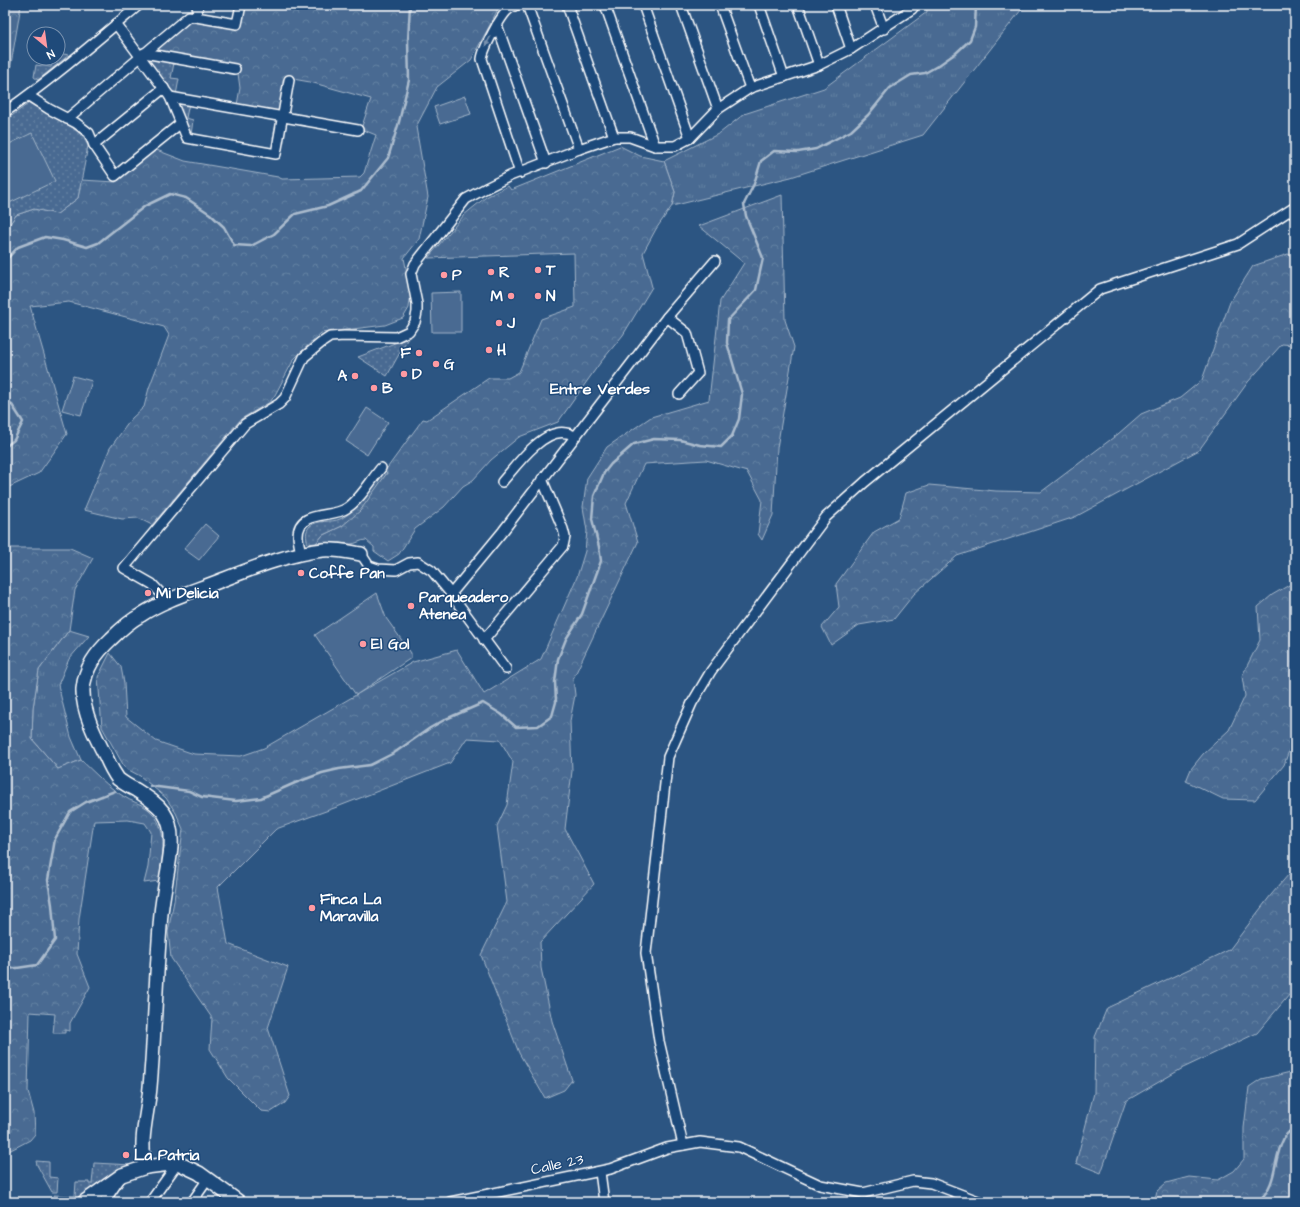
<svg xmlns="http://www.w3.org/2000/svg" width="1300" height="1207" viewBox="0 0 1300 1207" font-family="'Architects Daughter',sans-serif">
	<defs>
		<pattern id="grass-tufts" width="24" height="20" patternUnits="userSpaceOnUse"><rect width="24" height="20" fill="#486b92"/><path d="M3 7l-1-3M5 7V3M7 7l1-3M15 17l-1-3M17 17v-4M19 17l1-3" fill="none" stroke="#6381a2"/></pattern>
		<pattern id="forest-crowns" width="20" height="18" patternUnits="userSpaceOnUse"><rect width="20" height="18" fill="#486b92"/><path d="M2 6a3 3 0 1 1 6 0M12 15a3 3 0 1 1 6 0" fill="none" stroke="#6381a2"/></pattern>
		<pattern id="park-dots" width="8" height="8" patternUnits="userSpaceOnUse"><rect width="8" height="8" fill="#486b92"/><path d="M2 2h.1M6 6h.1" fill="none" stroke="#6381a2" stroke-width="1.8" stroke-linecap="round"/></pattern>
	</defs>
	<rect width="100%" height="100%" fill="#2c5582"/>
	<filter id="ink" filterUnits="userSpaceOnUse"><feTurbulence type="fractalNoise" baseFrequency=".025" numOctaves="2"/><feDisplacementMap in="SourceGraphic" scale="8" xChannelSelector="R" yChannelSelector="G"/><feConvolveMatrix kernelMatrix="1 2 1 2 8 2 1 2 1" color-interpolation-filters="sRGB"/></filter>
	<g filter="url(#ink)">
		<!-- grass -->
		<g fill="url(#grass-tufts)" stroke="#a4b5c8">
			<path d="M926,5H1025L923,135L791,177L672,206L675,192L664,161L720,133L744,114L824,88L927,12Z"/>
			<path d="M69,630L89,636L69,659L58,685L71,737L81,760L58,769L32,739L33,708L39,670Z"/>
		</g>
		<!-- forest -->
		<g fill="url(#forest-crowns)" stroke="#a4b5c8">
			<path d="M5,5H21L10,70H5Z"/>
			<path d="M244,5H497V11L491,23L471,60L437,87L416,127L428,197L419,239L404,258L411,293L409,308L403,318L385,325L321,333L294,359L275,395L270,402L241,419L152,525L138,518L122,519L84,510L110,448L132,418L144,407L149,388L169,335L164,327L69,302L30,306L67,434L39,473L5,489V231L16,215L34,209L57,214L78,198L81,180L116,182L154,149L185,161L278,177L282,179L360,177L364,173L376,135L361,129L371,99L310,82L293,79V77L286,76L280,112L237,105L240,88L237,66L152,52L194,19L241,27Z"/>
			<path d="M620,146L640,156L664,161L675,192L672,206L656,229L643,253L652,287L623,335L600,363L558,422L519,437L491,460L473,480L463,486L444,507L415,529L399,554L388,561L374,551V547L366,540C361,540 356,544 351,544C339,543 328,542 316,543L323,535L342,526L387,473L385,471L423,419L427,420L489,378H508L519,372L541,319L575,307L574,253L428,258L464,215L486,197L508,186L511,190Z"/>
			<path d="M782,195L785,320L794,347L777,448L773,515L762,540L758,534L762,500L747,472L706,460L644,464L626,503L638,542L573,679L575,695L570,721L572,771L565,829L594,884L540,942L541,968L552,1021L572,1080L564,1090L545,1098L519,1053L481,955L507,902L497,826L507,805L513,762L500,740L467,738L450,763L337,807L276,829L218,887L228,944L288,967L268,1028L290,1096L285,1103L271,1112L261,1111L228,1078L210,1049L212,1018L171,958L168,932L174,901L183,829L176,813L166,798L140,776L125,768L102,727L98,677L110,653L121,667L124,683L126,717L156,741L194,754L241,756L264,748L413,662L457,650L484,694L541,659L577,577L585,551L587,531L583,507L587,478L607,447L651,417L709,400L720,301L744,263L699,226Z"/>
			<path d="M1288,254L1295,257V345L1282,344L1248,382L1199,450L1075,517L957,556L914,594L894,619L859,625L831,645L822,627L839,607L836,584L874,532L899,518L906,493L929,485L996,491L1041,492L1118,434L1141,414L1180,398L1202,380L1230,302L1253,266Z"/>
			<path d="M5,548H70L93,558L75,590L69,630L39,670L33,708L32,739L58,769L81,760C94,772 108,787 123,796C131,802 141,803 148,809C170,827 162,857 159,881L144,883L148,867L151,832L145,823L128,820L94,821L79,919L77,954L90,987L70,1023V1031L65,1030V1033H53L55,1014L30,1012L28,1091L34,1113L35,1134L30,1140L5,1153Z"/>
			<path d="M1291,584L1295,585V699L1292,701L1295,733L1284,765L1255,800L1223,799L1186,781L1191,769L1203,754L1229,730L1245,696L1242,676L1260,640L1258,607L1272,595Z"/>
			<path d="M1295,867V988L1257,1033L1183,1068L1126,1101L1101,1173L1076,1163L1094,1093L1095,1037L1107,1008L1229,950L1271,895Z"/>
			<path d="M1295,1071V1202H1154L1157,1191L1166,1183L1189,1177L1218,1180L1234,1171L1244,1159V1128L1249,1087L1261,1079Z"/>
		</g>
		<!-- park -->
		<g fill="url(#park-dots)" stroke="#a4b5c8">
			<path d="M58,53L69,55L38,80L34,77L36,65L51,67L53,58H58Z"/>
			<path d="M151,57L174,63L171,78L179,79L176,95L171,94L146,58Z"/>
			<path d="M174,101L189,103L186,118L193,120L191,135Z"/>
			<path d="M29,103L73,128L84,137L88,146L78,198L57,214L34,209L16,215L5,231V121Z"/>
			<path d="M408,338L387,376L358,357Z"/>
			<path d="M385,471L387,473L360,511L342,526L323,535L316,543L308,544C306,537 305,531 310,526C318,519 331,523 340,519C358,511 373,486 385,471Z"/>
			<path d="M36,1161L49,1162V1177L58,1178L57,1192H52L37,1165Z"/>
			<path d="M94,1163L132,1165L131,1167L118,1170L102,1180L89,1192L73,1202H58L54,1195L75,1196L76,1182H89V1184H92Z"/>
		</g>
		<!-- pitch -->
		<g fill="#486b92" stroke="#a4b5c8">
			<path d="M465,96L471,114L440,124L434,107Z"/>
			<path d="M32,133L55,181L5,205V146Z"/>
			<path d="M461,292V332H432L431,293Z"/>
			<path d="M73,376L92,381L81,415L62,410Z"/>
			<path d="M367,408L388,422L367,455L346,441Z"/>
			<path d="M205,524L219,536L199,560L184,549Z"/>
			<path d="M377,593L386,618L411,653V658L356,695L315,635Z"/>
		</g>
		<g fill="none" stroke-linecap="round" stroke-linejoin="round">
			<!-- stream -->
			<g stroke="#acbcce" stroke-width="2.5">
				<path d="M5,261L18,247L45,237L63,240L87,247L98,243L145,206L170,194L186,198L210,214L224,227L234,245L251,246L274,234L295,214L328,206L361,191L388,158L399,122L409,80L408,41L410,5"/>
				<path d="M5,402L12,405L23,422L14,440L5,447"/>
				<path d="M150,786L189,791L202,797L236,801L261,798L295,783L322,773L339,769L370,765L394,753L430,728L446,719L483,703L501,714L516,727L538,726L552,716L556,702L555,682L558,659L566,639L582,614L601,561L599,547L592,519L594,496L604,473L611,464L634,444L654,439L680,440L700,445L721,447L732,436L739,419L742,394L727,343L728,320L756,290L763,258L746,216L744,204L754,184L761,161L774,151L798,152L816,149L851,131L868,115L890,88L911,75L925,73L939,65L956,53L970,40L975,27L976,5"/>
				<path d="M5,969L17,968L37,965L55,940L52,905L48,880L55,839L70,812L86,802L115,791"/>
				<path d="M1258,1202C1279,1182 1272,1160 1284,1138C1286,1134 1291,1130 1295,1127"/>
			</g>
			<!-- street casing -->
			<g stroke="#fff" stroke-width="12">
				<g id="street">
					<path d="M198,5L196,17L237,24L241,5"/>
					<path d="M517,5C515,6 511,7 509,9C501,15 483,49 482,59L520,173"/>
					<path d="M527,5L579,149"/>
					<path d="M567,5L614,137"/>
					<path d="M605,5L655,146"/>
					<path d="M643,5L690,138"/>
					<path d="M681,5L718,109"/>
					<path d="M720,5L750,88"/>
					<path d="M759,5L784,77"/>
					<path d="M798,5L819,65"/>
					<path d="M836,5L851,49"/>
					<path d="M875,5L884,29"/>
					<path d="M116,24L170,97L187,138L276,154L289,80"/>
					<path d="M497,25L546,163"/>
					<path d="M144,53L235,69"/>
					<path d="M29,96L49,109L76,123L89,133L94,145L115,176L181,123"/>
					<path d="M170,97L358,130"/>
					<path d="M5,112C52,79 95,42 139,5"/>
					<path d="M67,119L189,16L196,17"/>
					<path d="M94,145L164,88"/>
					<path d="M667,317L687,333L698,373L679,394"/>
					<path d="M502,482C515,467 543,428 566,433C569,433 572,435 575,436"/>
					<path d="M301,554C300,548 298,541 298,536C298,509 332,519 347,508C360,500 371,480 381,468"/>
					<path d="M361,554L369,566L378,569L396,570L409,563L418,562L432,571L451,594L503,531L667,317L715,261"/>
					<path d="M451,594L506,669"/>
					<path d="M168,601L152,584L124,568L245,424L279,404L285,398L304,357L321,343L330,337L344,336L396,337L409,331L415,322L417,312V304L411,274L415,264L466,199L488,187L510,176L579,149L614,137H630L655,146H675L690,138L718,109L750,88L819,65L851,49L912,9L915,5"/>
					<path d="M484,640L563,546L565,537L563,529L542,479"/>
					<path d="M683,1145L659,1041L646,953L668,757L692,703L711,671L826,517L865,482L1100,289L1238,244L1295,207"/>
					<path d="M600,1172L604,1202"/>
					<path d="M104,1202L119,1180"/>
					<path d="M150,1202L178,1163"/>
					<path d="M192,1202L208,1179"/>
					<path d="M450,1202L610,1169L667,1148L700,1142L739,1147L820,1185L863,1193L913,1181L931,1183L981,1202"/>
				</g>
			</g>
			<!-- secondary casing -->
			<g stroke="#fff" stroke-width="16">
				<g id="secondary">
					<path d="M146,1167C138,1142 148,1113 150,1087C155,1029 156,972 161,914C163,892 169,869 171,847C173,815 161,806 136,790C130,787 123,783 118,779C113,772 109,764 106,757C96,738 82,711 83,689C85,668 96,653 111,639C120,630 130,621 141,615C165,599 195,591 222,580C253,568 291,553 323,550C336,549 349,552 361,554"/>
					<path d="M84,1202L122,1175L146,1167L178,1163L199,1173L239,1202"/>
				</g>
			</g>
			<!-- street -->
			<use href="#street" stroke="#1f4a7a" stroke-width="9"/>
			<!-- secondary -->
			<use href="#secondary" stroke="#1f4a7a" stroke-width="13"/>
		</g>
		<!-- one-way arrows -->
		<defs><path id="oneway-solid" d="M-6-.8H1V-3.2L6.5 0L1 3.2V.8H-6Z"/></defs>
		<use fill="#7992af" href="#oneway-solid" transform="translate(488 41) rotate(119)"/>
	</g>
	<!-- markers -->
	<g fill="#ff9aa2" stroke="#1f4a7a" stroke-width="1.5">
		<circle cx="538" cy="270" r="4"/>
		<circle cx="491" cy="272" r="4"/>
		<circle cx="444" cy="275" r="4"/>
		<circle cx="511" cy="296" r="4"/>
		<circle cx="538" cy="296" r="4"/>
		<circle cx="499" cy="323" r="4"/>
		<circle cx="489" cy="350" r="4"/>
		<circle cx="419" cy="353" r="4"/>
		<circle cx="436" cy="364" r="4"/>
		<circle cx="404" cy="374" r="4"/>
		<circle cx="355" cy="376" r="4"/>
		<circle cx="374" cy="388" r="4"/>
		<circle cx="301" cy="573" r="4"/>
		<circle cx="148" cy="593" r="4"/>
		<circle cx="411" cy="606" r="4"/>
		<circle cx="363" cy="644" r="4"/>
		<circle cx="312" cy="908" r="4"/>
		<circle cx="126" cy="1155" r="4"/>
	</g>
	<g text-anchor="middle" stroke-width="3" stroke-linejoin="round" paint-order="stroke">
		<!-- poi labels -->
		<g font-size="15" font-weight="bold" fill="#fff" stroke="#1f4a7a" text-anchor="start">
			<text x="546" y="275">T</text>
			<text x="499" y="277">R</text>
			<text x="452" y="280">P</text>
			<text x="503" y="301" text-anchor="end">M</text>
			<text x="546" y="301">N</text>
			<text x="507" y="328">J</text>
			<text x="497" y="355">H</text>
			<text x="411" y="358" text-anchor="end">F</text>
			<text x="444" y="369">G</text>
			<text x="412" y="379">D</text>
			<text x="347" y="381" text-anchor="end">A</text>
			<text x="382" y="393">B</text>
			<text x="309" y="578">Coffe Pan</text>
			<text x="156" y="598">Mi Delicia</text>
			<text x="419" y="602">Parqueadero<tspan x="419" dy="17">Atenea</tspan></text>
			<text x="371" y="649">El Gol</text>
			<text x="320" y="904">Finca La<tspan x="320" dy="17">Maravilla</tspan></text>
			<text x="134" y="1160">La Patria</text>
		</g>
		<!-- street labels -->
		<g font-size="15" fill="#fff" stroke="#1f4a7a">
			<text transform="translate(557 1164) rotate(-12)" y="5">Calle 23</text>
		</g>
		<!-- neighbourhood labels -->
		<g font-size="16" font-weight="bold" fill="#fff" stroke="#1f4a7a">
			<text x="600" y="394">Entre Verdes</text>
		</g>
	</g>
	<!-- margin -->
	<rect width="1300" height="1207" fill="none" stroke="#1f4a7a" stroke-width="20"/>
	<rect x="10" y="10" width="1280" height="1187" fill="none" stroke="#fff" stroke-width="1.5" filter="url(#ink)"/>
	<!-- north arrow -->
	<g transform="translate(46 46) rotate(151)"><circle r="19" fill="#1f4a7a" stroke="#7992af"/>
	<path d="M0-3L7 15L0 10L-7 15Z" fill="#ff9aa2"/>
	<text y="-6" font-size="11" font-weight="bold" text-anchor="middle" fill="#ffffff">N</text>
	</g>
</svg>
